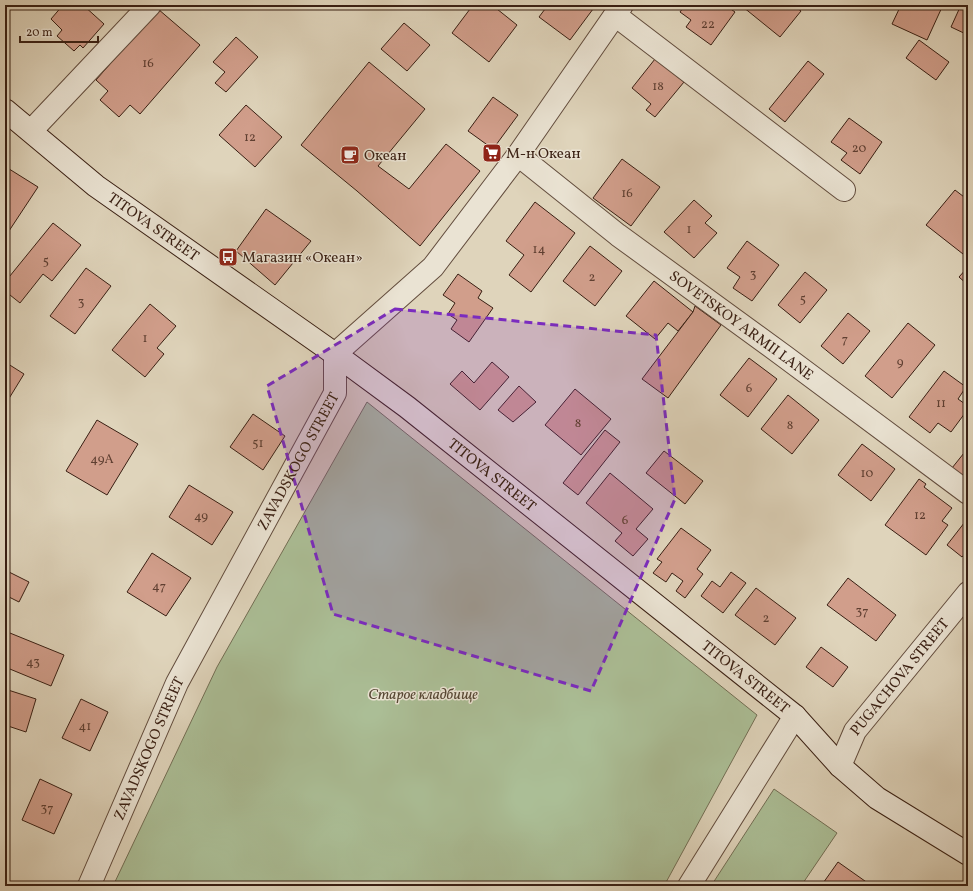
<svg xmlns="http://www.w3.org/2000/svg" width="973" height="891" font-family="Vollkorn,serif">
	<style>
		.green { fill: #abbe96; stroke: #726e54 }
		.building { fill: #d19e8b; stroke: #391f13 }
		.lines { fill: none; stroke-linecap: round; stroke-linejoin: round }
		.street-casing { stroke: #624c3d; stroke-width: 24 }
		.secondary-casing { stroke: #391f13; stroke-width: 24 }
		.street { stroke: #eae3d3; stroke-width: 22 }
		.secondary { stroke: #eae3d3; stroke-width: 22 }
		.marked { fill: #7b2cbf; fill-opacity: 0.2; stroke: #7b2cbf; stroke-width: 3; stroke-dasharray: 8 5; stroke-linejoin: round }
		.labels { text-anchor: middle; stroke-width: 3; stroke-linejoin: round; paint-order: stroke }
		.number-label { font-size: 13px; fill: #5f3f31 }
		.poi-label { font-size: 15px; fill: #391f13; stroke: #eae3d3; text-anchor: start }
		.street-label { font-size: 15px; fill: #391f13; stroke: #eae3d3 }
		.park-label { font-size: 15px; font-style: italic; fill: #564734; stroke: #eae3d3 }
	</style>
	<rect width="100%" height="100%" fill="#dfd4bb"/>
	<filter id="stains"><feTurbulence type="fractalNoise" baseFrequency=".005" numOctaves="4"/><feColorMatrix values="0 0 0 0 .2 0 0 0 0 .09 0 0 0 0 .02 0 0 0 .5 -.17"/></filter>
	<radialGradient id="worn" r=".72"><stop offset=".6" stop-color="#630" stop-opacity="0"/><stop offset="1" stop-color="#630" stop-opacity=".3"/></radialGradient>
	<!-- green -->
	<g class="green">
		<polygon points="367,402 757,715 664,886 113,886 217,667"/>
		<polygon points="774,789 837,833 801,886 711,886"/>
	</g>
	<!-- building -->
	<g class="building">
		<polygon points="63,5 83,5 104,24 83,48 80,45 74,51 57,36 62,30 51,19"/>
		<polygon points="473,5 492,5 517,25 489,62 452,33"/>
		<polygon points="548,5 596,5 570,40 539,17"/>
		<polygon points="685,5 725,5 735,12 711,45 686,27 691,20 680,12"/>
		<polygon points="744,5 793,5 801,11 780,37 743,7"/>
		<polygon points="901,5 943,5 927,40 892,24"/>
		<polygon points="961,5 968,5 968,35 951,27"/>
		<polygon points="158,9 200,45 140,114 130,105 119,117 100,100 108,91 96,80"/>
		<polygon points="404,23 430,45 407,71 381,49"/>
		<polygon points="236,37 258,57 226,92 215,83 225,72 213,62"/>
		<polygon points="919,40 949,62 936,80 906,58"/>
		<polygon points="655,59 684,82 655,117 646,110 651,104 632,88"/>
		<polygon points="808,61 824,74 785,122 769,109"/>
		<polygon points="369,62 425,109 378,166 409,189 446,144 480,171 420,246 357,191 301,145"/>
		<polygon points="493,97 518,115 493,149 468,131"/>
		<polygon points="246,105 282,137 255,167 219,135"/>
		<polygon points="849,118 882,142 860,174 841,160 847,153 831,142"/>
		<polygon points="622,159 660,187 631,226 593,198"/>
		<polygon points="6,167 38,187 5,237 5,169"/>
		<polygon points="955,190 968,200 968,247 963,254 926,225"/>
		<polygon points="694,200 712,216 705,223 717,233 694,258 664,232"/>
		<polygon points="535,202 575,233 531,292 509,275 524,255 506,241"/>
		<polygon points="266,209 311,241 275,285 236,251"/>
		<polygon points="53,223 81,245 52,281 43,274 20,303 5,291 5,282"/>
		<polygon points="747,241 779,265 752,301 733,288 740,277 727,268"/>
		<polygon points="590,246 622,271 595,306 563,281"/>
		<polygon points="968,267 968,285 959,277"/>
		<polygon points="86,268 111,286 75,334 50,316"/>
		<polygon points="805,272 827,290 800,323 778,305"/>
		<polygon points="458,274 482,291 478,298 493,308 469,342 451,329 457,320 448,314 455,303 443,295"/>
		<polygon points="654,281 693,312 678,331 668,323 655,339 626,316"/>
		<polygon points="150,304 176,326 157,348 164,354 145,377 112,350"/>
		<polygon points="695,306 721,325 668,398 642,379 693,312"/>
		<polygon points="848,313 870,331 843,364 821,346"/>
		<polygon points="908,323 935,345 892,398 865,376"/>
		<polygon points="749,358 777,379 748,417 720,395"/>
		<polygon points="5,362 24,374 5,405"/>
		<polygon points="492,362 509,377 480,410 450,384 462,371 474,383"/>
		<polygon points="944,371 966,387 958,399 968,406 968,409 951,432 938,423 930,433 909,417"/>
		<polygon points="519,386 536,402 513,422 498,410"/>
		<polygon points="575,389 611,419 581,455 545,425"/>
		<polygon points="788,395 819,420 792,454 761,429"/>
		<polygon points="253,414 285,436 263,470 230,447"/>
		<polygon points="97,420 138,444 107,495 66,471"/>
		<polygon points="605,430 620,442 578,495 563,483"/>
		<polygon points="862,444 895,469 871,501 838,475"/>
		<polygon points="968,448 968,481 952,468"/>
		<polygon points="664,451 703,481 685,504 646,473"/>
		<polygon points="610,473 653,509 636,529 648,539 633,556 615,541 622,533 586,503"/>
		<polygon points="919,479 926,484 924,487 952,508 942,521 948,525 926,555 885,525"/>
		<polygon points="189,485 233,512 212,545 169,517"/>
		<polygon points="968,518 968,550 962,557 947,545"/>
		<polygon points="681,528 711,550 697,569 703,574 685,598 676,591 683,581 672,573 666,582 653,573 662,562 657,559"/>
		<polygon points="152,553 191,578 166,616 127,592"/>
		<polygon points="5,570 29,582 19,602 7,596 5,601"/>
		<polygon points="731,572 746,583 723,613 701,596 712,581 720,587"/>
		<polygon points="848,578 896,615 876,641 827,605"/>
		<polygon points="756,588 796,618 775,645 735,615"/>
		<polygon points="5,631 64,655 51,686 5,667"/>
		<polygon points="821,647 848,667 833,687 806,667"/>
		<polygon points="5,689 36,699 26,732 5,725"/>
		<polygon points="81,699 108,712 90,751 62,738"/>
		<polygon points="40,779 72,794 54,834 22,820"/>
		<polygon points="838,862 872,886 821,886"/>
	</g>
	<g class="lines">
		<!-- street casing -->
		<g class="street-casing">
			<g id="street">
				<polyline points="615,15 844,190"/>
				<polyline points="31,131 150,5"/>
				<path id="s1" d="M518,155L618,235L784,356L968,493"/>
				<path id="s2" d="M840,766L855,731L968,593"/>
				<path id="s3" d="M89,886L177,683L335,393V354L433,267L518,155L622,5"/>
				<polyline points="689,886 795,716"/>
			</g>
		</g>
		<!-- secondary casing -->
		<g class="secondary-casing">
			<g id="secondary">
				<path id="s4" d="M5,110L96,186L335,354L407,407L795,716L840,766L877,798L968,854"/>
			</g>
		</g>
		<!-- street -->
		<use href="#street" class="street"/>
		<!-- secondary -->
		<use href="#secondary" class="secondary"/>
	</g>
	<!-- marked area -->
	<path class="marked" d="M395,309L656,335L675,499L591,691L333,614L267,386Z"/>
	<!-- icons -->
	<defs>
		<g id="supermarket-square" transform="scale(1)"><rect x="-9" y="-9" width="18" height="18" rx="4" fill="#8f2418" stroke="#eae3d3"/><path d="M-6-5.5h2.5l.6 2H6L4.5 2H-2.5L-4.4-4H-6ZM-1.5 3.2a1.3 1.3 0 1 0 .1 0ZM3 3.2a1.3 1.3 0 1 0 .1 0Z" fill="#fff"/></g>
		<g id="cafe-square" transform="scale(1)"><rect x="-9" y="-9" width="18" height="18" rx="4" fill="#8f2418" stroke="#eae3d3"/><path d="M-5.5-4.5H6V0H3Q3 3.5 0 3.5H-2.5Q-5.5 3.5-5.5 0ZM3-3.2v2h1.7v-2ZM-6 4.5H4V6H-6Z" fill="#fff"/></g>
		<g id="bus-square" transform="scale(1)"><rect x="-9" y="-9" width="18" height="18" rx="4" fill="#8f2418" stroke="#eae3d3"/><path d="M-5-6H5V4H4V6H2V4H-2V6H-4V4H-5ZM-3.5-4V0h7V-4ZM-3.5 1.2v1.5H-2V1.2ZM2 1.2v1.5H3.5V1.2Z" fill="#fff"/></g>
	</defs>
	<g fill-rule="evenodd">
		<use href="#supermarket-square" x="492" y="153"/>
		<use href="#cafe-square" x="350" y="155"/>
		<use href="#bus-square" x="228" y="257"/>
	</g>
	<g class="labels">
		<!-- number labels -->
		<g class="number-label">
			<text x="708" y="28">22</text>
			<text x="148" y="67">16</text>
			<text x="658" y="90">18</text>
			<text x="250" y="141">12</text>
			<text x="859" y="152">20</text>
			<text x="627" y="197">16</text>
			<text x="689" y="233">1</text>
			<text x="539" y="253">14</text>
			<text x="46" y="265">5</text>
			<text x="753" y="278">3</text>
			<text x="592" y="281">2</text>
			<text x="803" y="303">5</text>
			<text x="81" y="306">3</text>
			<text x="145" y="342">1</text>
			<text x="845" y="343">7</text>
			<text x="900" y="366">9</text>
			<text x="749" y="392">6</text>
			<text x="941" y="407">11</text>
			<text x="578" y="427">8</text>
			<text x="790" y="429">8</text>
			<text x="258" y="447">51</text>
			<text x="102" y="463">49А</text>
			<text x="867" y="477">10</text>
			<text x="920" y="519">12</text>
			<text x="201" y="520">49</text>
			<text x="625" y="524">6</text>
			<text x="159" y="590">47</text>
			<text x="862" y="615">37</text>
			<text x="766" y="622">2</text>
			<text x="33" y="666">43</text>
			<text x="85" y="730">41</text>
			<text x="47" y="812">37</text>
		</g>
		<!-- poi labels -->
		<g class="poi-label">
			<text x="506" y="158">М-н Океан</text>
			<text x="364" y="160">Океан</text>
			<text x="242" y="262">Магазин «Океан»</text>
		</g>
		<!-- street labels -->
		<g class="street-label">
			<text dy="5" stroke="none"><textPath href="#s4" startOffset="189">TITOVA STREET</textPath></text>
			<text dy="5" stroke="none"><textPath href="#s1" startOffset="281">SOVETSKOY ARMII LANE</textPath></text>
			<text dy="5" stroke="none"><textPath href="#s3" startOffset="474">ZAVADSKOGO STREET</textPath></text>
			<text dy="5" stroke="none"><textPath href="#s4" startOffset="609">TITOVA STREET</textPath></text>
			<text dy="5" stroke="none"><textPath href="#s4" startOffset="933">TITOVA STREET</textPath></text>
			<text dy="5" stroke="none"><textPath href="#s2" startOffset="108">PUGACHOVA STREET</textPath></text>
			<text dy="5" stroke="none"><textPath href="#s3" startOffset="150">ZAVADSKOGO STREET</textPath></text>
		</g>
		<!-- park labels -->
		<g class="park-label">
			<text x="423" y="699">Старое кладбище</text>
		</g>
	</g>
	<!-- margin -->
	<rect width="973" height="891" fill="none" stroke="#dfd4bb" stroke-width="20"/>
	<rect x="6" y="6" width="961" height="879" fill="none" stroke="#391f13" stroke-width="2"/>
	<rect x="10" y="10" width="953" height="871" fill="none" stroke="#391f13"/>
	<!-- scale -->
	<path d="M20 36v6h78v-6" fill="none" stroke="#391f13" stroke-width="2"/>
	<text x="26" y="36" font-size="12" fill="#391f13" stroke="#eae3d3" stroke-width="3" paint-order="stroke">20 m</text>
	<rect width="100%" height="100%" filter="url(#stains)"/>
	<rect width="100%" height="100%" fill="url(#worn)"/>
</svg>
